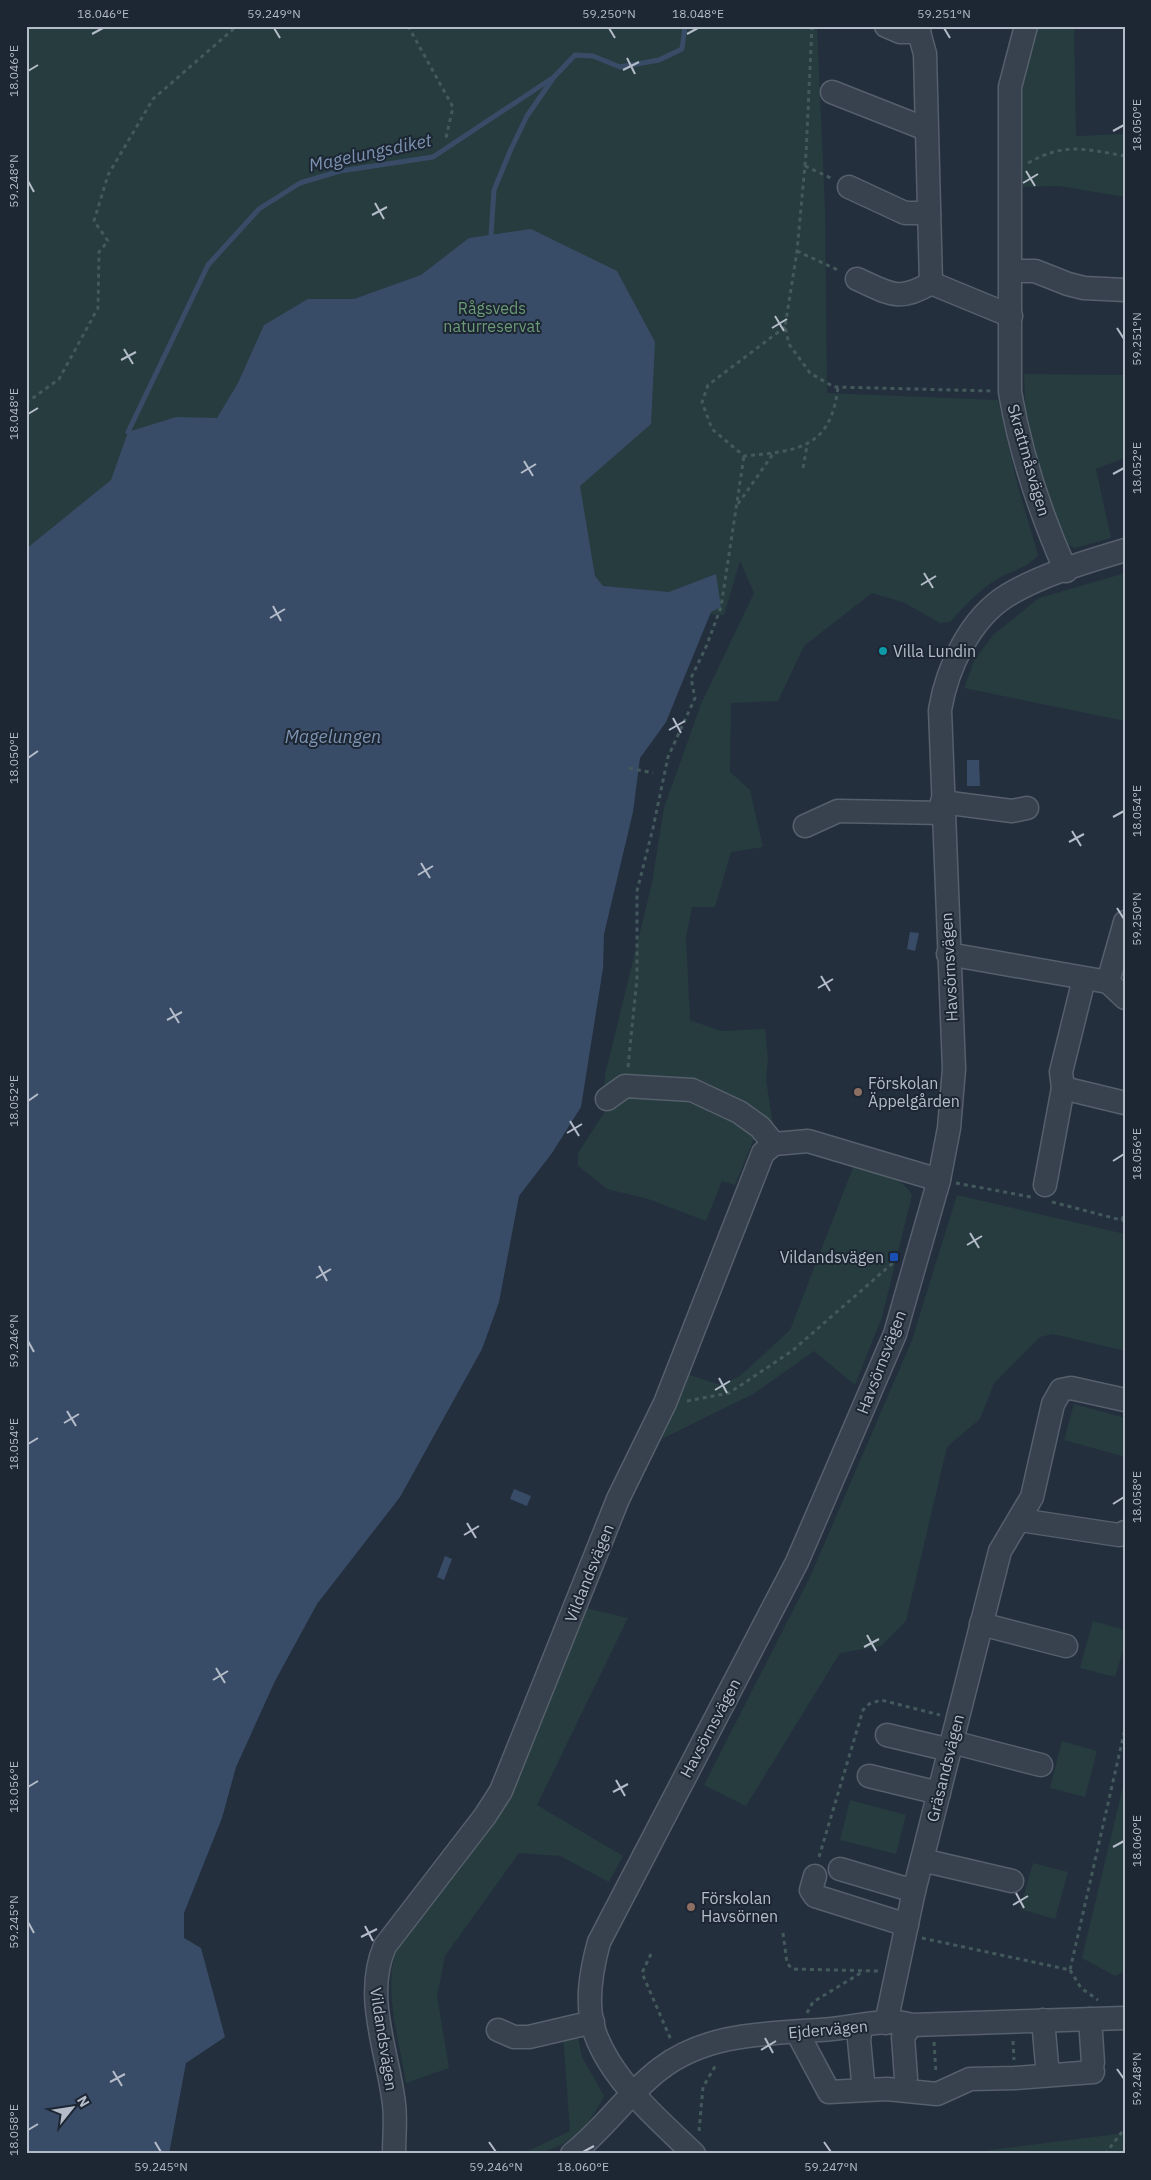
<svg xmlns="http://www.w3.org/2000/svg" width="1151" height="2180" font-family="'IBM Plex Sans',sans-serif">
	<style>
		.green { fill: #263c3f }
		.water { fill: #394c67 }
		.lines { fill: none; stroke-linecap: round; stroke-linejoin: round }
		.stream { stroke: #394c67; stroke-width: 5 }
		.minor-casing { stroke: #565f6c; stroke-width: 25 }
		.path { stroke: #44595c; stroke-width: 3; stroke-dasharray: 4 4; stroke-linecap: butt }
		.minor { stroke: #38414e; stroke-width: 22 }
		.ticks { fill: none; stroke: #b4bcc9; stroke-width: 2 }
		.culture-dot { fill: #0f9aa8; stroke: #1d2633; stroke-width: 2 }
		.education-dot { fill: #8d6e63; stroke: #1d2633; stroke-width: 2 }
		.transit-dot { fill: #1a4fb4; stroke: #1d2633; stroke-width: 2 }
		.labels { text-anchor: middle; stroke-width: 4; stroke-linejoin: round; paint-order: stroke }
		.park-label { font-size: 16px; fill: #6b9a76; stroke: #1d2633 }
		.street-label { font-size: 16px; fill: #b4bcc9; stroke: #1d2633 }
		.poi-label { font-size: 16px; fill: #b4bcc9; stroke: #1d2633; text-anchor: start }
		.water-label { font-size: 18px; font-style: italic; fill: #7c92b1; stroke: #1d2633 }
		.neatline { fill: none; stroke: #b4bcc9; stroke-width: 2 }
		.ticks-label { font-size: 12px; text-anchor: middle; fill: #b4bcc9 }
	</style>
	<rect width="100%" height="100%" fill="#242f3e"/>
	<!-- green -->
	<g class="green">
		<path d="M26,26H817L825,209L827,393L998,400L1017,483L1038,555C1027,568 1012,571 997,579C979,590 964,607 950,622L940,623L905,603L872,593L804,646L778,701L731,703L730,772L750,790L763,847L731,852L715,907H692L686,937L690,1020L721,1031L765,1029L768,1059L766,1080L773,1124L753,1141L735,1185L722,1181L706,1221L648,1199L607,1189L578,1166V1153L604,1113L605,1075L652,883L664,808L701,704L754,593L740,561L724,615L344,605L26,1069Z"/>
		<polygon points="1038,26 1074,26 1076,136 1125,134 1125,197 1059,186 1023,187 1021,100 1027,61"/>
		<polygon points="1024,374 1125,375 1125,458 1096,469 1111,538 1075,548 1066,543 1061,534 1026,424"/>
		<polygon points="1125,573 1125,721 964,688 974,661 993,635 1039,598"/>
		<path d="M854,1165C874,1171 901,1175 912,1195L882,1317L855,1385L814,1351L755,1393L662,1439L687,1374L720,1385L740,1376L790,1330Z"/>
		<polygon points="957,1195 1125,1234 1125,1351 1053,1334 1040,1337 994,1383 980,1419 947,1447 906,1621 881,1646 840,1653 746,1806 704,1785 810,1577 912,1340"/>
		<polygon points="1074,1404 1125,1418 1125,1457 1064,1440"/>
		<path d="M586,1608L628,1618L537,1805L623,1856L609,1882L560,1856L519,1853L445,1956L437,1996L449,2068L406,2083C400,2043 382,1986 397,1949L489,1824Z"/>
		<polygon points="1093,1621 1125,1630 1125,1644 1115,1677 1080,1668"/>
		<polygon points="1062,1741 1097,1751 1085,1797 1050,1788"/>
		<polygon points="1125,1778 1125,1971 1115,1976 1082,1958"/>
		<polygon points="850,1800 906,1815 896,1854 840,1840"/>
		<polygon points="1033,1863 1068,1872 1055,1919 1020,1909"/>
		<path d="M577,2033L582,2057L604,2096C587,2131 562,2154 522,2154L570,2131L563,2035Z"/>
		<polygon points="1125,2133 1125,2154 960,2154"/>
	</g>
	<!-- water -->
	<g class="water">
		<polygon points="531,229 617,271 655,342 651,424 580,486 595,576 603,586 669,592 716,574 721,607 711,612 666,722 640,758 633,812 604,934 603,968 581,1107 552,1153 519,1196 499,1302 482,1349 400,1497 317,1604 275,1681 236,1767 222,1818 184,1913 184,1938 201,1948 225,2037 186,2063 169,2154 26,2154 26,549 111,480 128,432 176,417 217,418 238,383 264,325 308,299 354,299 421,275 469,238"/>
		<polygon points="967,760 979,760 980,786 967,786"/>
		<polygon points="910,932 919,933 915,951 907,949"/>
		<polygon points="514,1489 531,1496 527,1506 510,1499"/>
		<polygon points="445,1556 452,1559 444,1580 437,1577"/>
	</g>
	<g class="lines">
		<!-- stream -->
		<g class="stream">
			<polyline points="491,235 494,190 511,149 527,116 554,77 575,55 593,56 620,67 659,60 682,49 685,26"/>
			<polyline points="128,432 208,265 259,209 300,183 340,171 433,157 554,77"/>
		</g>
		<!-- minor casing -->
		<g class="minor-casing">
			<g id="minor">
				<polyline points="886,26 900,32 919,32"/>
				<polyline points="920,26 919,32 925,54 931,283"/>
				<path d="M1026,26L1010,87V392C1020,451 1041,515 1066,571"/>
				<polyline points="832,92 926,129"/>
				<polyline points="849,187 905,213 929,213"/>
				<polyline points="1011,271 1035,271 1068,284 1084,288 1125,290"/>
				<path d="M857,279C889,293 898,303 931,283L1011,316"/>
				<polyline points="942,802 1012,811 1027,808"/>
				<polyline points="805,826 838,811 943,813"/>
				<polyline points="948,954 1108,982 1125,998"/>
				<polyline points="1108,982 1125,922"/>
				<polyline points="1063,1088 1125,1103"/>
				<polyline points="607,1099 625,1086 692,1090 739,1112 760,1127 774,1144"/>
				<polyline points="1045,1185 1063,1088 1061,1072 1084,979"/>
				<polyline points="1020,1520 1119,1535 1125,1532"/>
				<polyline points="981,1624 1066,1646"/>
				<polyline points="887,1735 950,1750"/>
				<polyline points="952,1742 1041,1765"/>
				<polyline points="869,1776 939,1793"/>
				<polyline points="922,1860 1012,1881"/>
				<polyline points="840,1869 914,1891"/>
				<polyline points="815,1876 811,1890 815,1896 907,1925"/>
				<polyline points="1090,2019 1093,2063"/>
				<polyline points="1043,2020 1047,2065"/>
				<polyline points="886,2023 914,1891 1000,1551 1032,1497 1053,1404 1061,1390 1071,1388 1125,1400"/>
				<polyline points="861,2026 859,2040 863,2081"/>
				<polyline points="498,2030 514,2037 529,2037 593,2022"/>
				<polyline points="797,2032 829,2092 887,2089 937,2094 970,2079 1015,2078 1093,2072"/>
				<polyline points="906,2078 903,2037 911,2025"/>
				<path d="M394,2154C394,2137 396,2120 394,2104C388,2052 363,1996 385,1946L485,1816L501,1791L618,1499L665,1403L763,1153L774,1144L808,1141L939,1180"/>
				<path d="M572,2154C604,2129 627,2094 660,2069C709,2031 773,2034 832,2029C854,2027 891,2017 911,2025L1125,2018"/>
				<path d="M694,2154C658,2119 612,2081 595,2033C585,2004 591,1971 599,1942L797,1562L895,1334L939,1180L949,1128L954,1069L940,710C947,668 970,618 1008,595C1043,574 1086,562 1125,550"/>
			</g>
		</g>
		<!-- path -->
		<g class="path">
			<polyline points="408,26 453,107 446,138"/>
			<polyline points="812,26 806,154 797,251 785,327 789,344 810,373 834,387 993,391"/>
			<path d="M1028,163C1066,142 1084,149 1125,156"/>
			<polyline points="805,166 833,179"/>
			<polyline points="797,251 840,271"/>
			<path d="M785,327L708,385L702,402L712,429L744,456C797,451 831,449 838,387"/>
			<polyline points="26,403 59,379 98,308 99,252 108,241 94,221 108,175 153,99 237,26"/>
			<polyline points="803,468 807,446"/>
			<polyline points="738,504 773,454"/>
			<polyline points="629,768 653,773"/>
			<polyline points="628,1067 637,978 637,891 653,828 668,757 695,698 691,678 706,647 721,607 744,456"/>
			<polyline points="956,1183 1031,1197"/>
			<polyline points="1052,1202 1125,1221"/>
			<polyline points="1122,1220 1125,1212"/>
			<polyline points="687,1401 729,1393 792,1351 894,1262"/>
			<polyline points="819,1857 863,1710 869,1704 881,1700 940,1715"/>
			<polyline points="783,1933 787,1963 792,1969 878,1971"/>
			<polyline points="922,1938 1070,1970 1125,1729"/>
			<polyline points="651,1954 642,1973 671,2040"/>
			<polyline points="1070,1970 1081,1988 1098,2000"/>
			<polyline points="807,2013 813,2002 864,1971"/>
			<polyline points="1013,2041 1014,2060"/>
			<polyline points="934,2042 936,2073"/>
			<polyline points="699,2131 703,2087 717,2063"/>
			<polyline points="1105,2154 1125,2128"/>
		</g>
		<!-- minor -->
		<use href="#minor" class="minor"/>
	</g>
	<!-- ticks -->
	<path class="ticks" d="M274,28L280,38M609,28L615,38M944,28L950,38M92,34L103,28M687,34L698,28M627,58L635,74M623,70L639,62M28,71L38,65M1113,131L1124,125M1026,171L1035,186M28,181L34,192M1023,183L1038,174M375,203L384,219M372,215L387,207M775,316L784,331M772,328L787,319M1117,328L1124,339M124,349L133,364M121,360L136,352M28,414L38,408M524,461L533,476M521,473L536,464M1113,474L1124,468M924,573L933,588M921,585L936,576M273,606L281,621M270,618L285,609M673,718L681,733M669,730L685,721M28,758L38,751M1113,817L1124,811M1072,831L1081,846M1069,842L1084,834M421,863L430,878M418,875L433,866M1117,908L1124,919M821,976L830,991M818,988L833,979M170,1008L179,1023M167,1020L182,1012M28,1101L38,1094M570,1121L579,1136M567,1133L582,1124M1113,1161L1124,1154M970,1233L979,1248M967,1245L982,1236M319,1266L327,1281M316,1278L331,1269M28,1341L34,1352M719,1378L727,1393M715,1390L730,1381M67,1411L76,1426M64,1423L79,1414M28,1444L38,1438M1113,1504L1124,1497M467,1523L476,1538M464,1535L479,1526M867,1635L876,1651M864,1647L879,1639M216,1668L225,1683M213,1680L228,1671M616,1780L625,1796M28,1787L38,1781M613,1792L628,1784M1113,1847L1124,1841M1016,1893L1024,1908M1013,1905L1028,1896M28,1922L34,1933M365,1926L373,1941M361,1937L377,1929M765,2038L773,2053M761,2050L776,2041M1117,2069L1124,2079M113,2071L122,2086M110,2082L125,2074M28,2130L38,2124M155,2142L161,2152M489,2142L496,2152M824,2142L831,2152M583,2152L594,2146"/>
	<!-- markers -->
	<circle class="culture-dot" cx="883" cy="651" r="5"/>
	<g class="education-dot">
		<circle cx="858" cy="1092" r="5"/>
		<circle cx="691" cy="1907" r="5"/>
	</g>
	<rect class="transit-dot" x="889" y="1252" width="10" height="10" rx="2.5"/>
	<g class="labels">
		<!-- park labels -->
		<g class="park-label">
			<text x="492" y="314">Rågsveds<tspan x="492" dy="18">naturreservat</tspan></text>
		</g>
		<!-- street labels -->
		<g class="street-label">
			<text transform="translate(1029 460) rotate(74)" y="6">Skrattmåsvägen</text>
			<text transform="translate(949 967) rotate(-93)" y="6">Havsörnsvägen</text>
			<text transform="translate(881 1362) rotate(-69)" y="6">Havsörnsvägen</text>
			<text transform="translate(589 1573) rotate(-68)" y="6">Vildandsvägen</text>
			<text transform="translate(710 1728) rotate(-62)" y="6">Havsörnsvägen</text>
			<text transform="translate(945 1768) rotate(-76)" y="6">Gräsandsvägen</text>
			<text transform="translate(828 2029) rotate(-5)" y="6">Ejdervägen</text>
			<text transform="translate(384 2039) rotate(81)" y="6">Vildandsvägen</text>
		</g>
		<!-- poi labels -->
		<g class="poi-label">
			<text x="893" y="657">Villa Lundin</text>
			<text x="868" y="1089">Förskolan<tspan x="868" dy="18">Äppelgården</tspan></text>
			<text x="884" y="1263" text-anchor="end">Vildandsvägen</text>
			<text x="701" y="1904">Förskolan<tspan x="701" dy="18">Havsörnen</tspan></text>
		</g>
		<!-- water labels -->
		<g class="water-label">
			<text transform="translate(370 153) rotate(-12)" y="6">Magelungsdiket</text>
			<text x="333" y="743">Magelungen</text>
		</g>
	</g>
	<!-- border -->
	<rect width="1151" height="2180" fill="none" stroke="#1d2633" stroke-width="55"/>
	<!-- north arrow -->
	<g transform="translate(72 2108) rotate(60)" stroke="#1d2633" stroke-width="4" paint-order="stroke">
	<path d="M0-4L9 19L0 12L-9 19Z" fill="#b4bcc9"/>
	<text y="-8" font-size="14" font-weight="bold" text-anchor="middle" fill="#b4bcc9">N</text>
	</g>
	<rect x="28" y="28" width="1096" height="2124" class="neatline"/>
	<g class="ticks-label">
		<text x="103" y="18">18.046°E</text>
		<text x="274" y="18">59.249°N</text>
		<text x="609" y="18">59.250°N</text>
		<text x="698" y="18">18.048°E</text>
		<text x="944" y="18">59.251°N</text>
		<text transform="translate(14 71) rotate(-90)" y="4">18.046°E</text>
		<text transform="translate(1137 125) rotate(-90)" y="4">18.050°E</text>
		<text transform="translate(14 181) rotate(-90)" y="4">59.248°N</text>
		<text transform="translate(1137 339) rotate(-90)" y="4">59.251°N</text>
		<text transform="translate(14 414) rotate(-90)" y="4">18.048°E</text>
		<text transform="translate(1137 468) rotate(-90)" y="4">18.052°E</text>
		<text transform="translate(14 758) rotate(-90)" y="4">18.050°E</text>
		<text transform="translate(1137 811) rotate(-90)" y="4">18.054°E</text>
		<text transform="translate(1137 919) rotate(-90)" y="4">59.250°N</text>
		<text transform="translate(14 1101) rotate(-90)" y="4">18.052°E</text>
		<text transform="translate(1137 1154) rotate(-90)" y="4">18.056°E</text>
		<text transform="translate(14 1341) rotate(-90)" y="4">59.246°N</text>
		<text transform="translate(14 1444) rotate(-90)" y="4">18.054°E</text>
		<text transform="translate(1137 1497) rotate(-90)" y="4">18.058°E</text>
		<text transform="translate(14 1787) rotate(-90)" y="4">18.056°E</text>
		<text transform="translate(1137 1841) rotate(-90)" y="4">18.060°E</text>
		<text transform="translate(14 1922) rotate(-90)" y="4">59.245°N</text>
		<text transform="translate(1137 2079) rotate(-90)" y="4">59.248°N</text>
		<text transform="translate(14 2130) rotate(-90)" y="4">18.058°E</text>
		<text x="161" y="2171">59.245°N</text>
		<text x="496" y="2171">59.246°N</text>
		<text x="583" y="2171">18.060°E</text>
		<text x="831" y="2171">59.247°N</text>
	</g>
</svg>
